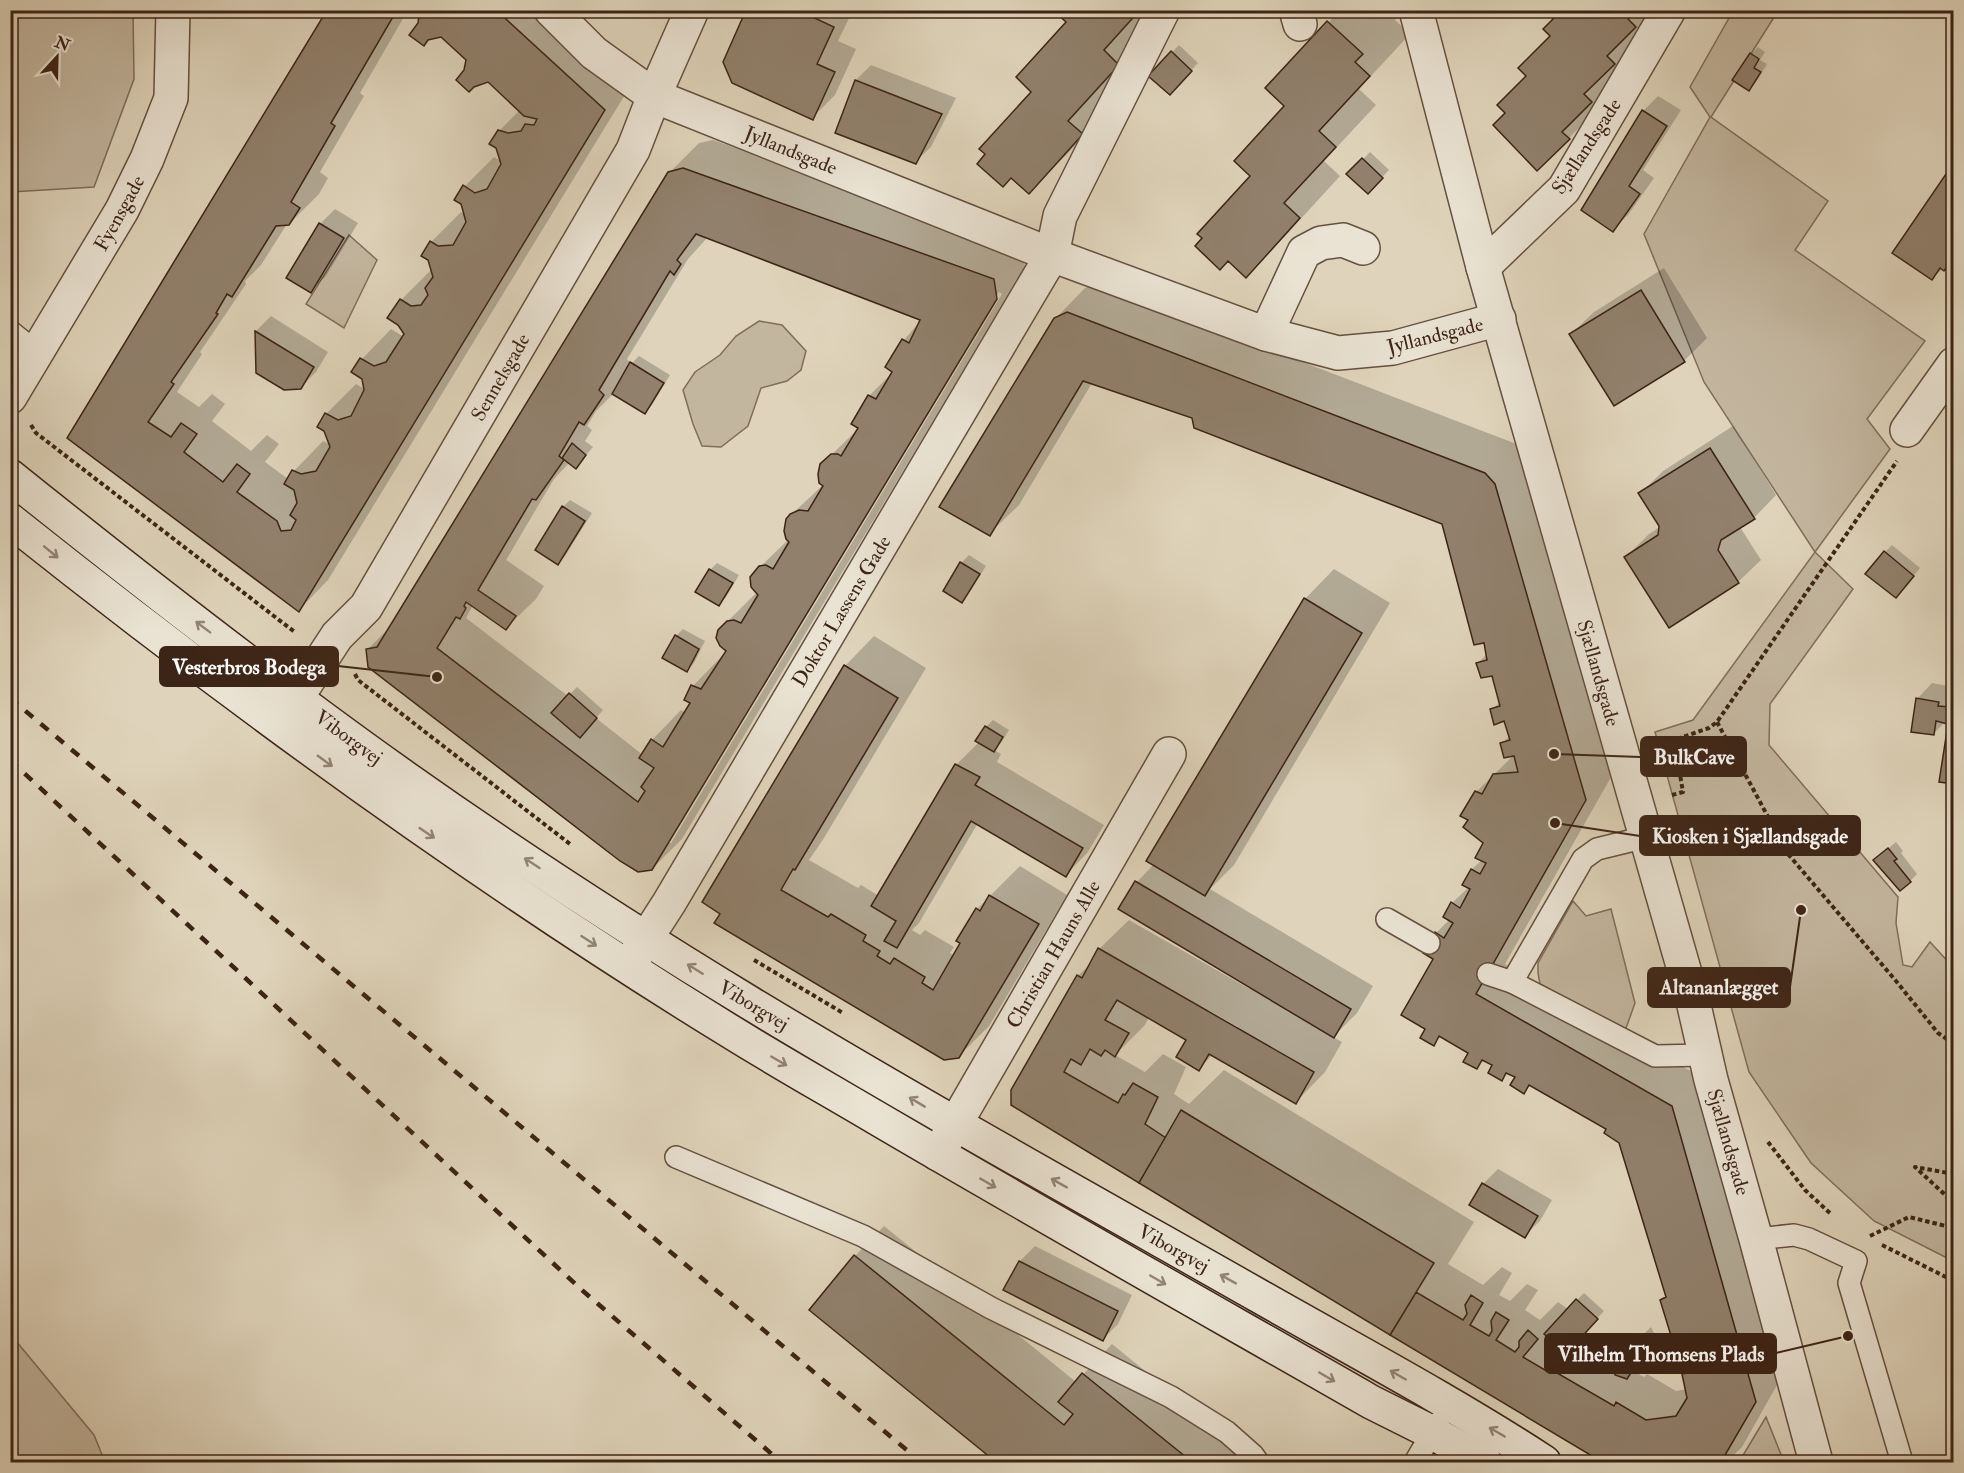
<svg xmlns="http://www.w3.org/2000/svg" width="1964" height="1473" font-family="'IM FELL Double Pica',serif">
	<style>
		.green { fill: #c3b69f; stroke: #806d5a; stroke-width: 1.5 }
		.shadow { fill: #0003; fill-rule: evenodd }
		.building { fill: #91806c; stroke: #3c2416; stroke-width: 1.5; fill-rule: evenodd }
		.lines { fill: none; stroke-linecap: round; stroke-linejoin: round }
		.lane-casing { stroke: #65503f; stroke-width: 24 }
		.street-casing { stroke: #65503f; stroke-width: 36 }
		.secondary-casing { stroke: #3c2416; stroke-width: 36 }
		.path { stroke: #3c2416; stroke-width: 4; stroke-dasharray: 4.5 3; stroke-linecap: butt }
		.lane { stroke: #eae3d3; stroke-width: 21 }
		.street { stroke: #eae3d3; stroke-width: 33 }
		.secondary { stroke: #eae3d3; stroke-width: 33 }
		.rail { stroke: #3c2416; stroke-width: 4.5; stroke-dasharray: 10 10; stroke-linecap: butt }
		.oneway { stroke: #938474 }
		.labels { text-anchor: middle; stroke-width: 4.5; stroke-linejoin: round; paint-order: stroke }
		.street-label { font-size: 20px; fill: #3c2416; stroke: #eae3d3 }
		.leader { fill: none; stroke: #3c2416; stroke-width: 2 }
		.callout-dot { fill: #3c2416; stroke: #eae3d3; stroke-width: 2 }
		.callout { fill: #3c2416; stroke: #3c2416; stroke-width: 2 }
		.callout-label { font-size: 21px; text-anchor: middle; font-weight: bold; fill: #fff }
	</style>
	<rect width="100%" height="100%" fill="#dfd4bb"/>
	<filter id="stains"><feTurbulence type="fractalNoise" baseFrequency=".00333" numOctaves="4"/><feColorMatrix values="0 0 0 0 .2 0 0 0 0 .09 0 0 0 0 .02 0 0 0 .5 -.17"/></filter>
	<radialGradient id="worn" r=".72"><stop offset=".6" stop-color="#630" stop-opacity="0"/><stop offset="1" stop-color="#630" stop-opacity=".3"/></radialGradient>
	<!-- green -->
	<g class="green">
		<polygon points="11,10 133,11 134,79 94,187 11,192"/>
		<polygon points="1733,11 1778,11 1711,117 1828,201 1795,250 1925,341 1867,419 1890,449 1815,552 1853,589 1770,704 1769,745 1898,897 1896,923 1903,965 1912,967 1930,942 1953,967 1953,1261 1874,1221 1811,1163 1749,1072 1655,732 1693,720 1815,552 1704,382 1644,234 1710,117 1690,87"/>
		<polygon points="349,235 377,260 344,328 306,304"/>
		<polygon points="759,321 782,325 806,351 801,370 787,381 761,388 748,426 721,447 702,446 693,424 683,390 695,372 720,355 736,336"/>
		<polygon points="1573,901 1586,916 1611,909 1635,1003 1625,1031 1540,984 1538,973 1538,963"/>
		<polygon points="11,1335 94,1435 105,1462 11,1462"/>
		<polygon points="1766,1417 1784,1462 1739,1462"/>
	</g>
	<!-- shadow -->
	<g class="shadow">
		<polygon points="329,10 408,10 360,93 364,96 320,172 328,178 319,194 289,224 287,224 261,265 245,281 246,284 200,352 202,354 177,392 199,407 212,394 225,404 212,421 251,451 267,435 279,444 265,462 288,479 294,471 323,441 331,445 326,414 356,384 366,390 362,359 391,329 404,337 406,334 399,324 390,318 401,300 432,269 431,242 461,212 466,216 465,186 494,157 502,162 499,131 520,110 488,80 466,70 468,60 442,35 419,24 421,14 416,10 558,10 634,80 328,580 299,610 69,437"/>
		<polygon points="747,10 853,10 838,41 856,49 835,95 812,118"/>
		<polygon points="1056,10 1146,10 1159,22 1108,79 1123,92 1070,151 1029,192 1034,92 1068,22"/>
		<polygon points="1340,10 1402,10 1403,12 1395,20 1410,34 1359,89 1376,105 1324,161 1340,176 1287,234 1246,275 1252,176 1286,106 1268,88"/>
		<polygon points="1564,10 1650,10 1647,14 1655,21 1624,52 1632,60 1602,90 1610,97 1569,138 1507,113 1552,36"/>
		<polygon points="1179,45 1198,63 1177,86 1150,75"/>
		<polygon points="1758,47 1765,52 1760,60 1767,64 1756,82 1749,89 1751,54"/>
		<polygon points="871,65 956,98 931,147 915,162 836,132 856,80"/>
		<polygon points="1658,96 1681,110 1643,170 1654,178 1628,215 1612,230 1643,111"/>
		<path d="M713,140L1023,250L1025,268L682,839L652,869L367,650L392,625L669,173L699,143ZM708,237L922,319L904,340L887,367L894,371L869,396L859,428L821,465L824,484L791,515L788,540L760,567L757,592L719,630L728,651L724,657L722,656L693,686L692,702L686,713L681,710L652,740L643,755L596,718L603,710L577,687L568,696L466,618L473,605L506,628L536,599L544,586L506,560L554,479L570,462L576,467L593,447L585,441L592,430L587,426L596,411L614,393L645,412L652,405L670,375L639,356L631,364L627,359L688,259ZM999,292L1002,294L671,843H667Z"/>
		<polygon points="1370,152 1389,170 1368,192 1349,174"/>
		<polygon points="1954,168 1954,259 1932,278 1949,172"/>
		<polygon points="335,209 358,223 326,276 311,291 320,224"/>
		<polygon points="1664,268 1707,338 1684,361 1615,404 1571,334 1594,312"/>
		<path d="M1097,283L1514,443L1525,454L1615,770L1505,964L1701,1077L1785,1371L1742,1447L1726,1462H1605L1013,1104L1078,976L1092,962L1099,949L1129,920L1250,989L1251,987L1120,909L1137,882L1154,864L1305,599L1334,569L1390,603L1234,865L1210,889L1373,986L1357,1013L1333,1037L1342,1042L1325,1072L1296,1102L1213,1054L1199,1069L1188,1039L1149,1017L1145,1025L1115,1055L1145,1072L1163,1054L1186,1067L1174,1094L1189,1104L1224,1070L1474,1222L1448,1264L1483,1285L1502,1267L1512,1273L1499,1295L1510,1301L1527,1284L1538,1290L1525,1310L1540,1320L1558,1302L1568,1309L1584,1293L1604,1311L1576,1342L1580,1344L1582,1341L1616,1361L1651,1327L1658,1341L1650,1354L1633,1371L1644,1377L1647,1374L1676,1391L1687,1389L1684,1375L1689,1369L1681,1338L1662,1301L1667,1295L1621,1142L1608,1129L1532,1084L1524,1092L1517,1077L1508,1072L1501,1079L1494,1064L1485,1059L1476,1068L1470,1052L1442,1036L1433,1044L1427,1029L1435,959L1436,933L1450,919L1452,903L1469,887L1464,884L1472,869L1482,860L1485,843L1470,819L1476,792L1515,754L1502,744L1510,735L1505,720L1492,710L1501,701L1493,675L1478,663L1487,654L1485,641L1443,523L1194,417L1092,383L1019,505L989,534L1055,319L1085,288ZM1208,1010L1238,1027L1236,1029L1206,1012Z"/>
		<polygon points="271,316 328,352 316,372 300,388 258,372 256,331"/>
		<polygon points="1733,426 1776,495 1754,518 1740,527 1761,560 1738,582 1626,557 1649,534 1660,527 1640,494 1663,471"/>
		<polygon points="570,500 592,513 565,556 558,563 563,507"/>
		<polygon points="1892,545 1920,568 1903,589 1885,552"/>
		<polygon points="969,555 986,566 969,593 962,601 945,590 961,563"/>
		<polygon points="717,563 739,575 726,597 719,604 710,570"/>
		<polygon points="683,629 705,641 694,663 687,670 676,636"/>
		<polygon points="874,636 926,668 824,838 809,860 858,888 861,885 879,896 957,764 979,742 986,727 993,720 1009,730 1001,743 994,750 1001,754 997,762 1104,825 1088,852 1066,875 978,823 919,923 912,930 920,935 925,930 954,947 950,953 955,956 963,943 958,940 977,909 1020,866 1067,895 989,1026 959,1056 717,922 845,666"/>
		<polygon points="1932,683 1953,687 1954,783 1949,722 1945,722 1933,734 1917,699"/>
		<polygon points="1896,842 1903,851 1901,853 1917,874 1910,881 1883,853"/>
		<polygon points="1498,1169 1552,1200 1540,1221 1524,1236 1483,1184"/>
		<polygon points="884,1226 1076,1382 1112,1344 1246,1453 1238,1462 998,1462 811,1310 855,1256"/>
		<polygon points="1035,1246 1132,1295 1118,1324 1103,1339 1020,1261"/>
	</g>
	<!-- building -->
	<g class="building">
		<polygon points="327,10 397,10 331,123 335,126 291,202 300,208 289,225 276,226 232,297 227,294 216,313 218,314 171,382 174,384 148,422 171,437 181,423 197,434 184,452 223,482 237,464 250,474 237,492 277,521 281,531 291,530 296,520 290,515 297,503 294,490 284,484 292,470 301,474 316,471 330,447 324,431 317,427 325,413 338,420 351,416 364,390 362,379 351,372 360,358 374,366 386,362 404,334 398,325 387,318 400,299 411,306 421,305 428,295 425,288 433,277 428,260 421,256 430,241 438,246 453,245 466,222 461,204 454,200 463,185 475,193 487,189 501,164 496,148 489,144 498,130 508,133 521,131 525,124 534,125 537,119 524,116 488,82 474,87 469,92 456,80 464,70 466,60 441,37 428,40 424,46 409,35 418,23 419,15 413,10 496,10 605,110 299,612 67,438"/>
		<polygon points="746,10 805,10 804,13 834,27 817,64 835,72 813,120 732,83 723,62"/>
		<polygon points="1053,10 1140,10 1104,50 1119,65 1068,121 1083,134 1029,194 1011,178 1003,187 977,164 985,154 979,149 1031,92 1016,77 1066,22"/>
		<polygon points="1562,10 1637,10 1628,19 1636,27 1607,56 1615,64 1584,94 1592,102 1562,132 1570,139 1537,171 1493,125 1505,113 1497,105 1526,76 1518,68 1550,36 1543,29"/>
		<polygon points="1327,21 1363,54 1355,62 1370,76 1319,131 1336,147 1284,203 1300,218 1246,278 1228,261 1220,270 1195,246 1202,238 1197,234 1250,176 1234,161 1284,106 1265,88"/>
		<polygon points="1171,51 1192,71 1170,95 1148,76"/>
		<polygon points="1750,53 1759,59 1754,68 1761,72 1749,91 1732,80"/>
		<polygon points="855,80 942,114 916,164 835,133"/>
		<polygon points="1642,110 1667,126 1629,186 1640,194 1613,232 1581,210"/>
		<polygon points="1362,158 1383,178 1368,194 1346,174"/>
		<path d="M683,168L994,279L997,299L652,870L638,872L620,861L368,667L366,649L377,647L668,172ZM696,234L920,320L909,343L902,339L885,367L892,372L876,399L868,395L851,424L858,428L841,456L838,454H831L820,464L818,474L819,483L823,486L808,511L799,510L790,514L786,519L784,531L786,539L789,542L773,569L766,565L759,566L750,577L751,587L758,595L741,623L734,620L727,621L718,630L716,638L720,646L726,651L701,689L691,685L684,700L690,703L663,747L651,739L639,758L654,768L641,787L645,791L638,802L437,648L456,617L460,619L466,608L464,606L466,602L506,630L516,616L478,590L532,499L536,500L564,460L559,456L579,422L584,425L604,395L599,390L670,271L674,275L681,264L677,260Z"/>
		<polygon points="1948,171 1954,176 1954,257 1944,271 1940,268 1932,280 1892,253"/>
		<polygon points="319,223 344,238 311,293 286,278"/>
		<polygon points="1641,290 1685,362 1614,406 1569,334"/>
		<polygon points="1067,312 1485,473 1495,484 1586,800 1476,994 1672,1106 1756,1402 1721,1462 1602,1462 1390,1335 1416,1292 1463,1320 1467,1314 1465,1305 1471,1295 1483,1303 1470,1325 1489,1336 1492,1331 1491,1321 1496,1312 1509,1320 1496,1340 1515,1352 1519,1347 1519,1341 1528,1330 1538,1339 1523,1357 1550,1373 1552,1370 1614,1406 1616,1402 1646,1420 1676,1416 1687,1398 1682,1374 1688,1373 1680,1339 1672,1339 1660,1300 1666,1297 1619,1143 1604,1133 1606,1129 1529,1085 1524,1094 1510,1085 1515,1077 1506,1073 1502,1081 1488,1073 1492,1065 1482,1060 1477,1069 1463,1062 1468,1053 1439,1036 1434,1046 1420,1038 1425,1029 1401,1015 1433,959 1423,953 1435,932 1444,938 1453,923 1443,917 1451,902 1460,908 1470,889 1462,885 1471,869 1480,874 1486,863 1475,858 1483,843 1463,827 1468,820 1460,816 1475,791 1482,794 1493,774 1518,772 1514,756 1504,758 1500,743 1510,740 1504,721 1494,725 1490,709 1500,706 1492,676 1481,678 1476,663 1487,660 1484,643 1474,645 1442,524 1194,428 1192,418 1083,381 990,536 939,507 1054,318"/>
		<polygon points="255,331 314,367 301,389 284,390 256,373"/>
		<polygon points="630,362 664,383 645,414 612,394"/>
		<polygon points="572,443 586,455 576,469 562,458"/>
		<polygon points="1710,448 1755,519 1721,540 1718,550 1739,583 1669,628 1624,557 1658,535 1659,526 1638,493"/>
		<polygon points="562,506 585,521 558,565 535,550"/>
		<polygon points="1884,551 1914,576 1896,598 1865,574"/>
		<polygon points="960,562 980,574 962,603 943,591"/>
		<polygon points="709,569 733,583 719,606 695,592"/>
		<polygon points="1304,598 1362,633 1205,896 1146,861"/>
		<polygon points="675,635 699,649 687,672 662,658"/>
		<polygon points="844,665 898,698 795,870 793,869 781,890 828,917 831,914 866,935 863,941 880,951 877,956 890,964 894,958 925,977 922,983 933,990 960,943 956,941 976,908 980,911 989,895 1039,924 959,1058 944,1060 714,923 720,914 702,902"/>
		<polygon points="1954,690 1954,784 1939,782 1948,724 1936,721 1934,735 1911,732 1916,698 1939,702 1938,706 1951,707"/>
		<polygon points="569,693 597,718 580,738 551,713"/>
		<polygon points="985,726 1003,737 994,752 975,741"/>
		<polygon points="955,764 980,777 975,785 1083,848 1066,877 971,821 897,948 884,941 896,921 871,906"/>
		<polygon points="1888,848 1897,859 1894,861 1911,882 1900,891 1873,860"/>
		<polygon points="1135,881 1351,1009 1334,1038 1118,909"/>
		<polygon points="1098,948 1314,1072 1296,1104 1209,1054 1199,1071 1176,1057 1186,1040 1117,1000 1105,1020 1129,1033 1115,1057 1105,1050 1101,1056 1090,1049 1081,1065 1071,1059 1064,1072 1118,1103 1123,1094 1125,1095 1133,1083 1158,1097 1145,1124 1166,1138 1139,1183 1011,1105 1011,1090 1077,975 1082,978"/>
		<polygon points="1181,1110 1434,1263 1390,1335 1139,1183"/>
		<polygon points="1482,1183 1538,1216 1525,1238 1469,1205"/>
		<polygon points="854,1255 1064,1425 1073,1414 1058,1402 1082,1373 1192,1462 996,1462 809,1310"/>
		<polygon points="1019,1261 1118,1311 1103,1341 1003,1290"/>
		<polygon points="1576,1299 1598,1319 1566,1354 1544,1334"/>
		<polygon points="1628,1348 1636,1365 1627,1379 1615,1375 1611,1364"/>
	</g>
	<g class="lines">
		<!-- lane casing -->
		<g class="lane-casing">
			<g id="lane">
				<polyline points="10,331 37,353"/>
				<polyline points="1646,837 1597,849 1583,859 1512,982 1655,1056 1705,1055"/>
				<polyline points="1387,919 1429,943"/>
				<polyline points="1488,974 1512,982"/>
				<polyline points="676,1157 863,1236 991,1308 1171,1397 1227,1432 1253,1455 1258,1462"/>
				<polyline points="1756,1239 1794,1235 1809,1239 1856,1261 1849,1283 1902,1462"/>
				<polyline points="1415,1462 1438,1423"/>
			</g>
		</g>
		<!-- street casing -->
		<g class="street-casing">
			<g id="street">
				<polyline points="551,10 594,53 654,96 1052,255 1266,334 1338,353 1393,348 1499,319"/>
				<polyline points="1296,10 1300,24"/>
				<polyline points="1416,10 1483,267 1693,1001 1711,1080 1756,1239 1816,1462"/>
				<polyline points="1483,267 1564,189 1669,10"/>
				<polyline points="1266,334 1304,252 1321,243 1343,240 1363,248"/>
				<polyline points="10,397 122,210 147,159 171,98 173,10"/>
				<polyline points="1907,430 1954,364"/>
				<polyline points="280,723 337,636 366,607 633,150 654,96 692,10"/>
				<polyline points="631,962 669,903 1052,255 1060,216 1163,10"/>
				<polyline points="938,1154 1169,754"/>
			</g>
		</g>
		<!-- secondary casing -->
		<g class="secondary-casing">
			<g id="secondary">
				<path d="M10,476C137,578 265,678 397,772C511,853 630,930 750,1003C917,1104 1088,1199 1259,1296C1354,1350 1452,1402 1544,1462"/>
				<path d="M10,520C240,703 478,876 728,1030C776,1060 826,1088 875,1117C1040,1214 1205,1307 1371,1402L1433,1433L1485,1462"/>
			</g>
		</g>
		<!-- path -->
		<g class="path">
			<polyline points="31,425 36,433 296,633"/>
			<polyline points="355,674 358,680 570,844"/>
			<polyline points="1717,722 1788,854 1896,981 1938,1033 1954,1044"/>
			<polyline points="1672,795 1683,792 1674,740 1709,728 1717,722 1897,461"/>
			<polyline points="754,960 843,1013"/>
			<polyline points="1768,1142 1805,1190 1832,1215"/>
			<polyline points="1954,1174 1915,1167 1954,1203"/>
			<polyline points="1870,1236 1909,1217 1954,1228"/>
			<polyline points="1882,1245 1954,1281"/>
		</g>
		<!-- lane -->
		<use href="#lane" class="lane"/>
		<!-- street -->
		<use href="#street" class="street"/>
		<!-- secondary -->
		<use href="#secondary" class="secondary"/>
		<!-- rail -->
		<g class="rail">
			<polyline points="10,698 921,1462"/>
			<polyline points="10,760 583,1291 781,1462"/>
		</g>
	</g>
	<!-- one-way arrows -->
	<defs><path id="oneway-shaft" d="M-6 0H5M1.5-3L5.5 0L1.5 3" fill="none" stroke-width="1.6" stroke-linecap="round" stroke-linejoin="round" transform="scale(1.5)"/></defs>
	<g class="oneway">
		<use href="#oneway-shaft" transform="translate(51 552) rotate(39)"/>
		<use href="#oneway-shaft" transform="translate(203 627) rotate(-143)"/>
		<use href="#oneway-shaft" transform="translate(325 761) rotate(36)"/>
		<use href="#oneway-shaft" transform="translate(427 833) rotate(34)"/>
		<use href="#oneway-shaft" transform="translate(532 863) rotate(-147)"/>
		<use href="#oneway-shaft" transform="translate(589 941) rotate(33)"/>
		<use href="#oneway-shaft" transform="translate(695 969) rotate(-148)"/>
		<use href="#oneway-shaft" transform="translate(779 1061) rotate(30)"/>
		<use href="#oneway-shaft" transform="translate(917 1102) rotate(-149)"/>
		<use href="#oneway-shaft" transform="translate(988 1183) rotate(30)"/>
		<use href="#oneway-shaft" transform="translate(1059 1183) rotate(-151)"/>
		<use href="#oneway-shaft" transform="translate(1228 1279) rotate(-151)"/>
		<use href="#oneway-shaft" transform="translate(1158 1280) rotate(30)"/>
		<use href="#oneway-shaft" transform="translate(1398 1375) rotate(-150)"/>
		<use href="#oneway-shaft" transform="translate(1327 1377) rotate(30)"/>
		<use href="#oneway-shaft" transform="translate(1497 1432) rotate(-150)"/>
	</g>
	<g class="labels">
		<!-- street labels -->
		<g class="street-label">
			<text transform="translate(1586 146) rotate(-57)" y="7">Sjællandsgade</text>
			<text transform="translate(791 150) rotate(22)" y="7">Jyllandsgade</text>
			<text transform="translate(119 213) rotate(-61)" y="7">Fyensgade</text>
			<text transform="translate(1435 335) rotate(-14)" y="7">Jyllandsgade</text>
			<text transform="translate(500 377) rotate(-60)" y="7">Sennelsgade</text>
			<text transform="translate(841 611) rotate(-59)" y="7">Doktor Lassens Gade</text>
			<text transform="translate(1599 673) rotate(74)" y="7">Sjællandsgade</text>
			<text transform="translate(349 737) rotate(36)" y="7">Viborgvej</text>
			<text transform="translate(1053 954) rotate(-60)" y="7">Christian Hauns Alle</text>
			<text transform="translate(754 1005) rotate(31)" y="7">Viborgvej</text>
			<text transform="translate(1729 1142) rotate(74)" y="7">Sjællandsgade</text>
			<text transform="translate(1174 1248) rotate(29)" y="7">Viborgvej</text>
		</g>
	</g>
	<!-- callouts -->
	<path class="leader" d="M437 677L338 666M1554 754L1641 757M1555 823L1640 836M1801 910L1790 987M1848 1336L1776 1353"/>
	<g class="callout-dot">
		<circle cx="437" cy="677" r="6"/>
		<circle cx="1554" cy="754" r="6"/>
		<circle cx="1555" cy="823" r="6"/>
		<circle cx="1801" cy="910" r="6"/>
		<circle cx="1848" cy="1336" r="6"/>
	</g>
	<g class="callout">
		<rect x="160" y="647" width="178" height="39" rx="6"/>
		<rect x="1641" y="737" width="105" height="39" rx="6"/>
		<rect x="1640" y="816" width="220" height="39" rx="6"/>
		<rect x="1648" y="968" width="142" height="39" rx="6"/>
		<rect x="1545" y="1334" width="231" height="39" rx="6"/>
	</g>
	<g class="callout-label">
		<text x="249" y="674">Vesterbros Bodega</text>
		<text x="1694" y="764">BulkCave</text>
		<text x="1750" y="843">Kiosken i Sjællandsgade</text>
		<text x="1719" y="994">Altananlægget</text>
		<text x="1661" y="1361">Vilhelm Thomsens Plads</text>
	</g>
	<!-- margin -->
	<rect width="1964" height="1473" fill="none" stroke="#dfd4bb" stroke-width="36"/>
	<rect x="12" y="12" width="1940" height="1449" fill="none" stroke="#3c2416" stroke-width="3"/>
	<rect x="18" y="18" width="1928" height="1437" fill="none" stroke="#3c2416" stroke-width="1.5"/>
	<!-- north arrow -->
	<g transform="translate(57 57) rotate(22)" stroke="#eae3d3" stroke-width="4.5" paint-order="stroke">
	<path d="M0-4.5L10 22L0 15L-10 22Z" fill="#3c2416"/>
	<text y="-9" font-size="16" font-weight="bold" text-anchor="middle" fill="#3c2416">N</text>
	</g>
	<rect width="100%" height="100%" filter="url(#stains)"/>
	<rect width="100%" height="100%" fill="url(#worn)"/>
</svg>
